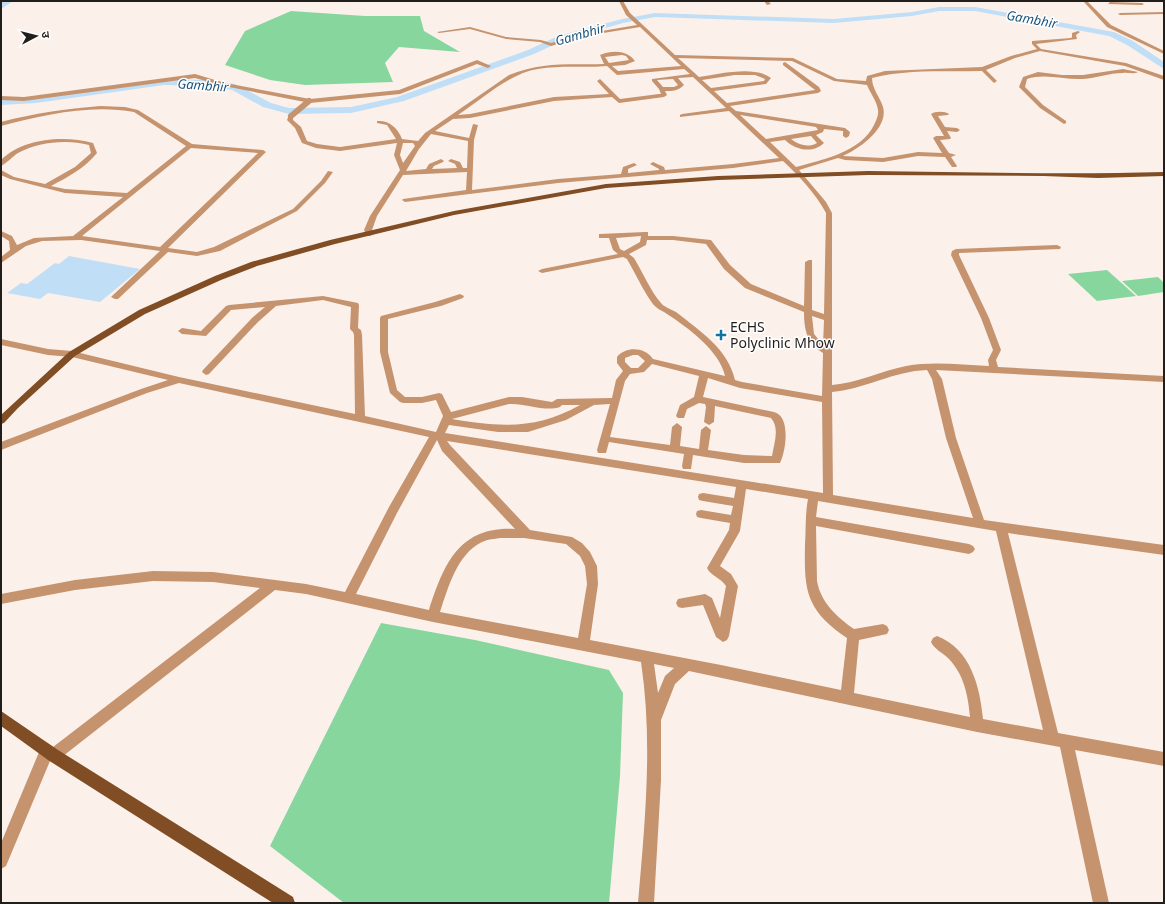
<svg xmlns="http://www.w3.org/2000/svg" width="1165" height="904" font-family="'Noto Sans','Noto Sans Devanagari',sans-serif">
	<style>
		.green { fill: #87d69e }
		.water { fill: #c1def7 }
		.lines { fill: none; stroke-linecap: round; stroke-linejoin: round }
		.river { fill: #c1def7; fill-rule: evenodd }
		.minor { fill: #c6936f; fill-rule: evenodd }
		.major { fill: #804d24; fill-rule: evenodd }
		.minor-bridge { stroke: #c6936f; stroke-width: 6 }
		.poi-dot { fill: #13719f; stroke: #fff; stroke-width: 1.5 }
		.labels { text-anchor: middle; stroke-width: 3; stroke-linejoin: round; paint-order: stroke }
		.far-water-label { font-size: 13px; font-style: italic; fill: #1b537a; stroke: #fff }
		.poi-label { font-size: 14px; fill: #221e1b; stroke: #fff; text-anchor: start }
	</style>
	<rect width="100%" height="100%" fill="#fcf1ea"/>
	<!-- green -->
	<g class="green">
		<polygon points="291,11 365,16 420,16 424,31 460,52 399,47 385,63 393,82 305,85 270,80 225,65 245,31"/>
		<polygon points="1107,270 1136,296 1097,301 1068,274"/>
		<polygon points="1158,277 1164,283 1164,292 1138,296 1122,281"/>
		<polygon points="381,623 475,640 609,670 623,693 620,776 609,903 344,903 270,846"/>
	</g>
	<!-- water -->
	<polygon class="water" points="69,256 140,269 100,302 48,293 40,299 7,293 21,283 27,284 55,263 59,264"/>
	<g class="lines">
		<!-- river -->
		<g class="river">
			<polygon points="4,1 13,1 1,9 1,3"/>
			<polygon points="939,7 975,7 1114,32 1133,41 1164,62 1164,69 1127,45 1109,36 975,11 939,11 912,16 834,23 655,17 623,23 564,40 534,54 404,101 351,113 289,114 263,107 232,90 206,86 164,85 36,103 1,105 1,99 36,97 164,79 206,80 235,84 271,103 289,108 351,107 397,97 528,50 558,36 622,19 655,13 834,19 912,12"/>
		</g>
		<!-- minor -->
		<g class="minor">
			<path d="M619,1H623L630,13L675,55L793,58L837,79L866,81L867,76L885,71L982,67L1011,56L1037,49L1032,44V41L1071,38L1072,37V33L1078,31L1080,32L1076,35L1077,39L1036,44L1041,49L1126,63L1164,76V80L1125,66L1040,51L1015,58L986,70L997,81L994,83L982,71C945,72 907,69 872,78C872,89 880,97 883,107C889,128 859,149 843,156L883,158L918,152L942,153L933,138L936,136H944L931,114C935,111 945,111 949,114L948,115L938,116L945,127L957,128L960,130L957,132L947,131L951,138L950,139L940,140L949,153L956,155L951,157L957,166L956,167H952L945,157L918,156L883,162L845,160L838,158L799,170L826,202L832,213V385C857,383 881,371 906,366C933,361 962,365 989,366L988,360L993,350L981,318L951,255L952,251L956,249L1057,245L1061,247L1060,249L959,253V255L989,318L1001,350L996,360L998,367L1164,376V382L936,370L942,379L956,438L984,520L1164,545V555L1008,533L1058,733L1164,752V766L1075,750L1109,903H1093L1060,747L977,732L689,671L675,684L661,720V780L654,903H638C645,822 653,742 641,662L433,622L306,594L275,590L58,760L53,762L50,761L6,866L1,869V843L42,745L47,743L53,747L260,588L213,582L153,581L75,590L1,604V594L75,580L153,571L213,572L306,584L345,592L389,507L429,437L179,383L147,393L1,450V442L141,389L168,380L72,357L48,355L1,345V339L48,349L72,351L179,377L355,414L354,335L353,332L350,329L351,307L323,300L276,306L258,322L209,374L206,375L202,372L203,370L252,318L265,307L231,310L206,336L182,334L178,331L182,328L201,331L226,306L229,305L323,296L358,303L359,305L358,328L361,330L362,335L365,416L436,432L443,416L436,400L422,403H403L400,402L390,393L380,352V318L381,316L435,302L460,294L464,296L463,298L441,306L388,319V352L397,390L405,397H422L439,393L442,394L451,412L509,397H522L552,402L557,399L612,398L616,380L623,371L617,363V357C626,346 645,347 653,359L725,376C720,351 687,327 667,314C663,311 659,310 656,307C649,302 633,269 627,259L623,257L542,273L538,271L542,269L618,254L613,250L609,238H599V234L645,232H648V236H673L711,240L730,265L751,284L804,306L805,262L809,260H812V310L824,314L826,213C816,194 799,176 783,161L733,168L558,183L405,202L402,200L403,199L466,190L467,172L403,175L377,216L372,230L374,234L370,236H367L364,230L370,216L400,170L394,155L397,143L340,151L316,148L302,143L295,128L287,120L289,115H293V120L301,127L307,141L317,144L340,147L396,139L387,125L377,123V121C389,120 398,128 402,139L418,141L425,133L509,75C543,61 569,65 604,64L600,55C613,50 627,50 635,61L625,65L612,66L618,71L681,66L640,27L585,36L551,46L540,42L506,39L470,29L439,33L437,32L470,27L506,37L541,40L551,43L584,34L637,25L626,15ZM622,55L626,56L629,60L609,63L605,57ZM678,58L792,61L834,81L867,85C870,93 877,101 878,110C879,115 876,121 874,125C861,152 822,160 796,167L770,142L785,140C795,150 813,154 824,143L816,135L823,132L824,129L843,131V136L846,138L849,136L850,132L845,128L736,111L730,106L818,93L821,91L819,87L785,62L783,63V65L815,90L727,103L714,91L766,84L771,78C755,65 718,74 699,77ZM607,66L617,75L684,69L690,74L652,79V81L659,89L661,94H659L620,99L600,79L597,81L609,94L554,97L470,114L458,115C482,99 510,73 538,69C561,65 584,68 607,66ZM735,75H755L765,79L764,81L711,88L702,80ZM693,77L726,108L682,114L680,115V117L729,111L779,158L733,164L665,170L664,167L653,162L650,164L659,169V170L628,173V169L637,165L634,163L623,167L621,174L558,179L472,190L474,140L478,125L473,124L469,138L435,131L453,119L470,118L554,101L612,97L619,103L664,97L667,95L665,91C673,91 678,91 684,85L678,78ZM673,79L678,85L674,87H663L657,80ZM740,115L816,127L818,130L766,139ZM431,134L468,141L467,168H463L460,162L451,159L448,161L455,164L457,168L432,169L434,166L443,162L444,161L441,159L429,164L426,169L406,171L419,149ZM811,136L817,143C808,148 799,145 791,139ZM403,143H413L415,146L403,163L400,155ZM641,236L640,242L624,251L620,249L616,238ZM647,240H673L706,244L724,269L745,288L804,312C804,330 807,343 823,353L822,396L742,382L735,380C728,349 700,331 676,312C671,309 664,307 661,303C651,292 642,271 634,258L629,254L646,245ZM812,316L824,320L823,345L814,334ZM633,355H638L645,361L638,368H631L625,362V358ZM652,364L699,376L694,397L680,405L676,416L678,418H684L687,409L699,403L705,404L706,407L704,422L709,425L714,422L715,406L771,418C780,428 774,444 772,456L744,455L708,450L711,430L706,426L701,430L699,449L680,446L682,427L677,423L672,427L670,445L610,437L625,381L630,374L644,372ZM927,370L932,379L946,438L973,518L833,495L832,392C865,389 894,371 927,370ZM708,378L740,388L822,402L823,493L445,433L449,425L498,432H528L566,420L594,405L610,404L597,450L598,453H606L609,442L684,454L682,466L683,469H691L693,455L744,463H780C786,451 791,416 774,412L703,397ZM509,404C525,403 545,412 560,407L562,405H580C536,430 499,427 452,419ZM437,440L442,451L515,529C459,526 444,564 429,610L356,594L397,513ZM447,441L736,487L734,498L703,493L699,494L698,497L699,500L703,501L733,506L731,515L701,510L697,511L696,514L697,517L701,518L730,523L729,530L707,568C710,575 721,578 726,586L720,618L712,598L705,594L678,599L676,603L678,607L682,608L703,605L716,637L723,642L727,640L729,636L738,586L731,574L720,566L740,531L746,489L808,499C805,514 806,530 805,545C804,591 806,610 847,638L841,690L721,665L590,640L598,584L597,566L590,552L582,543L572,537L530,530L450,445ZM818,501L996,531L1043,730L983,719C980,687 971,649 937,636L933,638L931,642C934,649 943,653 949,659C964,675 968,695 970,717L854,693L859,640L887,634L889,630L887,626L883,624L854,629C837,617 821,603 817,581L816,526L969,554L973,552L975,549L973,546L969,544L816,517ZM500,538H524L566,544L580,556L585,566L587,584L578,638L440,612C448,588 457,554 482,542C488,539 494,539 500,538ZM654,664L674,668L665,676L658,693Z"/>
			<polygon points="764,1 768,1 771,4 767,5"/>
			<polygon points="1083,1 1087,1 1111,25 1164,51 1164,54 1107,27"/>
			<polygon points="1110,2 1142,3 1144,4 1142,5 1108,4"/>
			<polygon points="1164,12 1164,14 1120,15 1118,14 1120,13"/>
			<polygon points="477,60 491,66 488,68 477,64 400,94 310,103 224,86 195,78 24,101 1,100 1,96 24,97 195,74 225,83 310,99 399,90"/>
			<path d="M1123,69L1138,72C1133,75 1128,72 1123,73C1109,73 1096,78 1083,79C1064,80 1045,73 1027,79L1025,87L1043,105L1066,121V123L1064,124L1040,108L1019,87L1023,77L1038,72L1062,75H1083Z"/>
			<path d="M100,106L125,107L138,110L192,144L263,150L266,152L168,248L197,252L214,247L293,209L321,181L328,171L333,172L325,183L297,211L220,251L197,256L168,252L118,299H115L111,297L160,251L81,240L42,241L26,246L1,263V257L10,250L9,241L1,236V231L12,236L17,245L34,238L73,236L123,197L65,193L10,179L1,175V170L14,177L45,184L75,167L91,153L89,145C67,139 38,142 18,153C12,157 7,163 1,166V160C23,138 64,135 93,143L97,153C85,168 68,177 51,186L65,189L127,193L186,146L134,112C90,104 44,115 1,126V122C35,113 65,109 100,106ZM191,148L258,153L160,247L82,236Z"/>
		</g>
		<!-- major -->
		<g class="major">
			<path d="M868,171C967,172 1065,175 1164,172V176L1098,178L1043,176L868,175L718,180L606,188L454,215L335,244L257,266L221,280L145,314L75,356L18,408L4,423L1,424V415L69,352L139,310L215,276L251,262L330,240L454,211L606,184L718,176Z"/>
			<polygon points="1,711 58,750 293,897 295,903 273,903 48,760 1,726"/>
		</g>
		<!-- minor-bridge -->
		<polyline class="minor-bridge" points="291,116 309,101"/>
	</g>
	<!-- markers -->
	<path class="poi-dot" d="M719 329h4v4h4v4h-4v4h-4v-4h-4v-4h4z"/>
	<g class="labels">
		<!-- far-water labels -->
		<g class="far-water-label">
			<text transform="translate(1032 19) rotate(10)" y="5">Gambhir</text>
			<text transform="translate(580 34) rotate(-16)" y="5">Gambhir</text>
			<text transform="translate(203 85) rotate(4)" y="5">Gambhir</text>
		</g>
		<!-- poi labels -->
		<g class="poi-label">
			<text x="730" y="332">ECHS<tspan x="730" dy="16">Polyclinic Mhow</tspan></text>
		</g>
	</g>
	<!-- border -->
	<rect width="1165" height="904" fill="none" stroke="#221e1b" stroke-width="4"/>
	<!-- north arrow -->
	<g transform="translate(36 36) rotate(83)" stroke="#ffffff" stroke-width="3" paint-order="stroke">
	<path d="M0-3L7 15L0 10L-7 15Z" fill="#221e1b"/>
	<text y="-6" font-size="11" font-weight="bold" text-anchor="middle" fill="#221e1b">उ</text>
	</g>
</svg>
